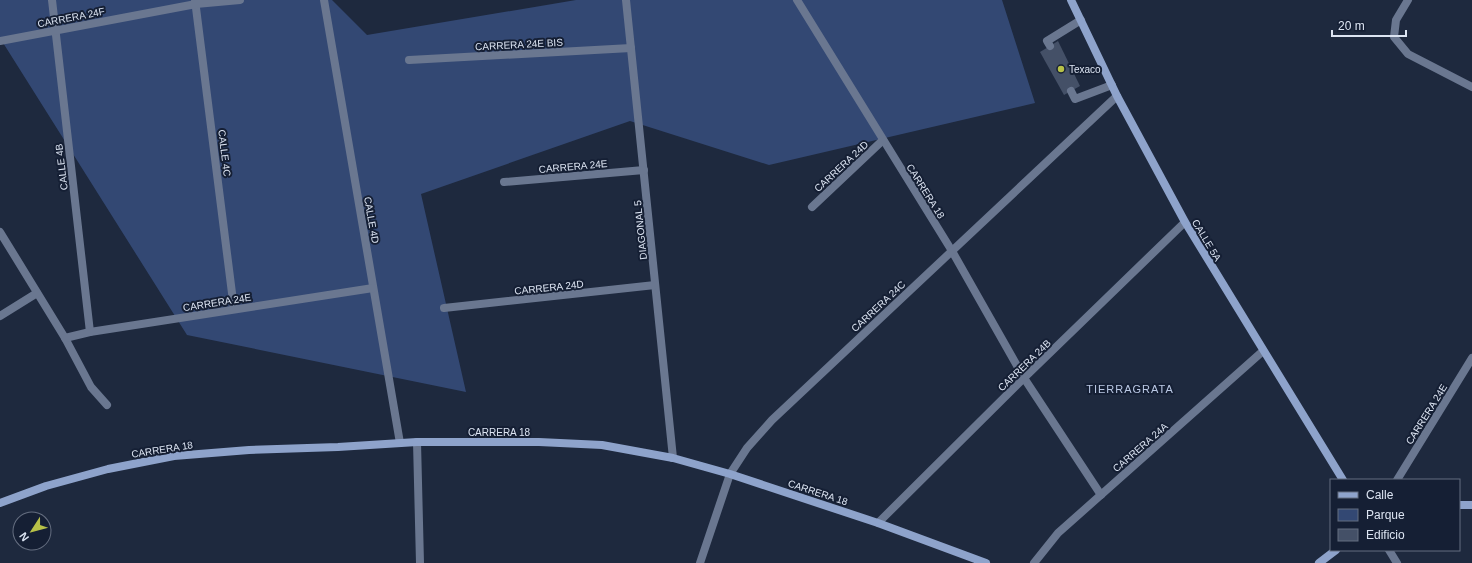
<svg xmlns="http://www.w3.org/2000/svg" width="1472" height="563" font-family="Helvetica,sans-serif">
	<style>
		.green { fill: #334873 }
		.building { fill: #445067 }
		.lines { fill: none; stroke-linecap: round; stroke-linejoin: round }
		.lane { stroke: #6a7790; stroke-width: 8 }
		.street { stroke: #6a7790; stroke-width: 8 }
		.secondary { stroke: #8ea3cb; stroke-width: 8 }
		.poi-dot { fill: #b7c148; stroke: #151f34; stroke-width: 1.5 }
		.labels { text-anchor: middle; stroke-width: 4; stroke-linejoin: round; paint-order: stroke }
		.street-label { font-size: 10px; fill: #dce4f2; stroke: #151f34 }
		.poi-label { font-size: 10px; fill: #dce4f2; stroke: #151f34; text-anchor: start }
		.neighbourhood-label { font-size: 11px; letter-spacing: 1px; fill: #bbc9e5; stroke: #151f34 }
	</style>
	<rect width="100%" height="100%" fill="#1e293e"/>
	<!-- green -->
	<polygon class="green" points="0,0 332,0 367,35 576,0 1002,0 1035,103 769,165 630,121 421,194 466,392 187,335 0,38"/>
	<!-- building -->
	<polygon class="building" points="1058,41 1080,86 1064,95 1040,52"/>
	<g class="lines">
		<!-- lane -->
		<g class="lane">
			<polyline points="1050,46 1047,41 1081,20"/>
			<polyline points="1071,91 1075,99 1112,85"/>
		</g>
		<!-- street -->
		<g class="street">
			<polyline points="52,0 90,332"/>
			<polyline points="195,0 234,309"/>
			<polyline points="324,0 400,443"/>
			<polyline points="626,0 673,458"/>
			<polyline points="797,0 952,251 1024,378 1101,495"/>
			<polyline points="1408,0 1396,20 1394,37 1408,54 1472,87"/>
			<polyline points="0,41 196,4 240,0"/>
			<polyline points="409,60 631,48"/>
			<polyline points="504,182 644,170"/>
			<polyline points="812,207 883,140"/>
			<polyline points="0,232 65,338 91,387 107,405"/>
			<polyline points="444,308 655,285"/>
			<polyline points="0,316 37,293"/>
			<polyline points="65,338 90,332 373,288"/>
			<polyline points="417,442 420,563"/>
			<polyline points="1397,480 1472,358"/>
			<polyline points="878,523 1024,378 1185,222"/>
			<polyline points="1389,550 1397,563"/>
			<polyline points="700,563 730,474 747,448 772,420 1117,96"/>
			<polyline points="1034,563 1058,533 1263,351"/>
		</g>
		<!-- secondary -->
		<g class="secondary">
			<polyline points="1071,0 1117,96 1185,222 1343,480"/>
			<polyline points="0,503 46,486 108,469 174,456 249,450 338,447 417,442 539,442 602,445 673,458 730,474 878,523 986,563"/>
			<polyline points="1459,505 1472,505"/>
			<polyline points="1319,563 1336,550"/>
		</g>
	</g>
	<!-- markers -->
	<circle class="poi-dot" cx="1061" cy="69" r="4"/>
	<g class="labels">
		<!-- street labels -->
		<g class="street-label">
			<text transform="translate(71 17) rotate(-11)" y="4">CARRERA 24F</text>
			<text transform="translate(519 44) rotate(-3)" y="4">CARRERA 24E BIS</text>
			<text transform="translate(225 153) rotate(83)" y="4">CALLE 4C</text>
			<text transform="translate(573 166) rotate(-5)" y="4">CARRERA 24E</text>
			<text transform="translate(841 166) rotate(-43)" y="4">CARRERA 24D</text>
			<text transform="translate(61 167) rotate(-97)" y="4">CALLE 4B</text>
			<text transform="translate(926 191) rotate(58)" y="4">CARRERA 18</text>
			<text transform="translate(372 220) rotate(80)" y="4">CALLE 4D</text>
			<text transform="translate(640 230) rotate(-96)" y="4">DIAGONAL 5</text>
			<text transform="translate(1207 240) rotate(59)" y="4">CALLE 5A</text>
			<text transform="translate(549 287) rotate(-6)" y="4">CARRERA 24D</text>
			<text transform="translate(217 302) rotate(-9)" y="4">CARRERA 24E</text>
			<text transform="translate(878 306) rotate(-43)" y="4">CARRERA 24C</text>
			<text transform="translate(1024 365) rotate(-44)" y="4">CARRERA 24B</text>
			<text transform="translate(1426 414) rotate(-58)" y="4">CARRERA 24E</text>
			<text x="499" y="436">CARRERA 18</text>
			<text transform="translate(1140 447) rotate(-41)" y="4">CARRERA 24A</text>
			<text transform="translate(162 449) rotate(-9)" y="4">CARRERA 18</text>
			<text transform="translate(818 492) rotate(18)" y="4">CARRERA 18</text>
		</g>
		<!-- poi labels -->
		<g class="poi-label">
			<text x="1069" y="73">Texaco</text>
		</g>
		<!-- neighbourhood labels -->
		<g class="neighbourhood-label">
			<text x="1130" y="393">TIERRAGRATA</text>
		</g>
	</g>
	<!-- legend -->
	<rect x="1330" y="479" width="130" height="72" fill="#151f34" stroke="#656e80"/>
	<rect x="1338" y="492" width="20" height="6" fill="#8ea3cb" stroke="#656e80"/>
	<text x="1366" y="499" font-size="12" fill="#dce4f2">Calle</text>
	<rect x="1338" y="509" width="20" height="12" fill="#334873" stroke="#656e80"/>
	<text x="1366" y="519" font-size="12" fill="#dce4f2">Parque</text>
	<rect x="1338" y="529" width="20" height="12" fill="#445067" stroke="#656e80"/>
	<text x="1366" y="539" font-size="12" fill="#dce4f2">Edificio</text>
	<!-- north arrow -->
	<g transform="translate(32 531) rotate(234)"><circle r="19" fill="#151f34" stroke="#656e80"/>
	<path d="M0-3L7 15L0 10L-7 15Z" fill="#b7c148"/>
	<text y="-6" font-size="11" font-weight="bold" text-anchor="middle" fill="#dce4f2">N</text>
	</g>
	<!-- scale -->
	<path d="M1332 30v6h74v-6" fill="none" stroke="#dce4f2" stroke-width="2"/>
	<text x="1338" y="30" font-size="12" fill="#dce4f2" stroke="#151f34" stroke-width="3" paint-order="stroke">20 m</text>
</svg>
